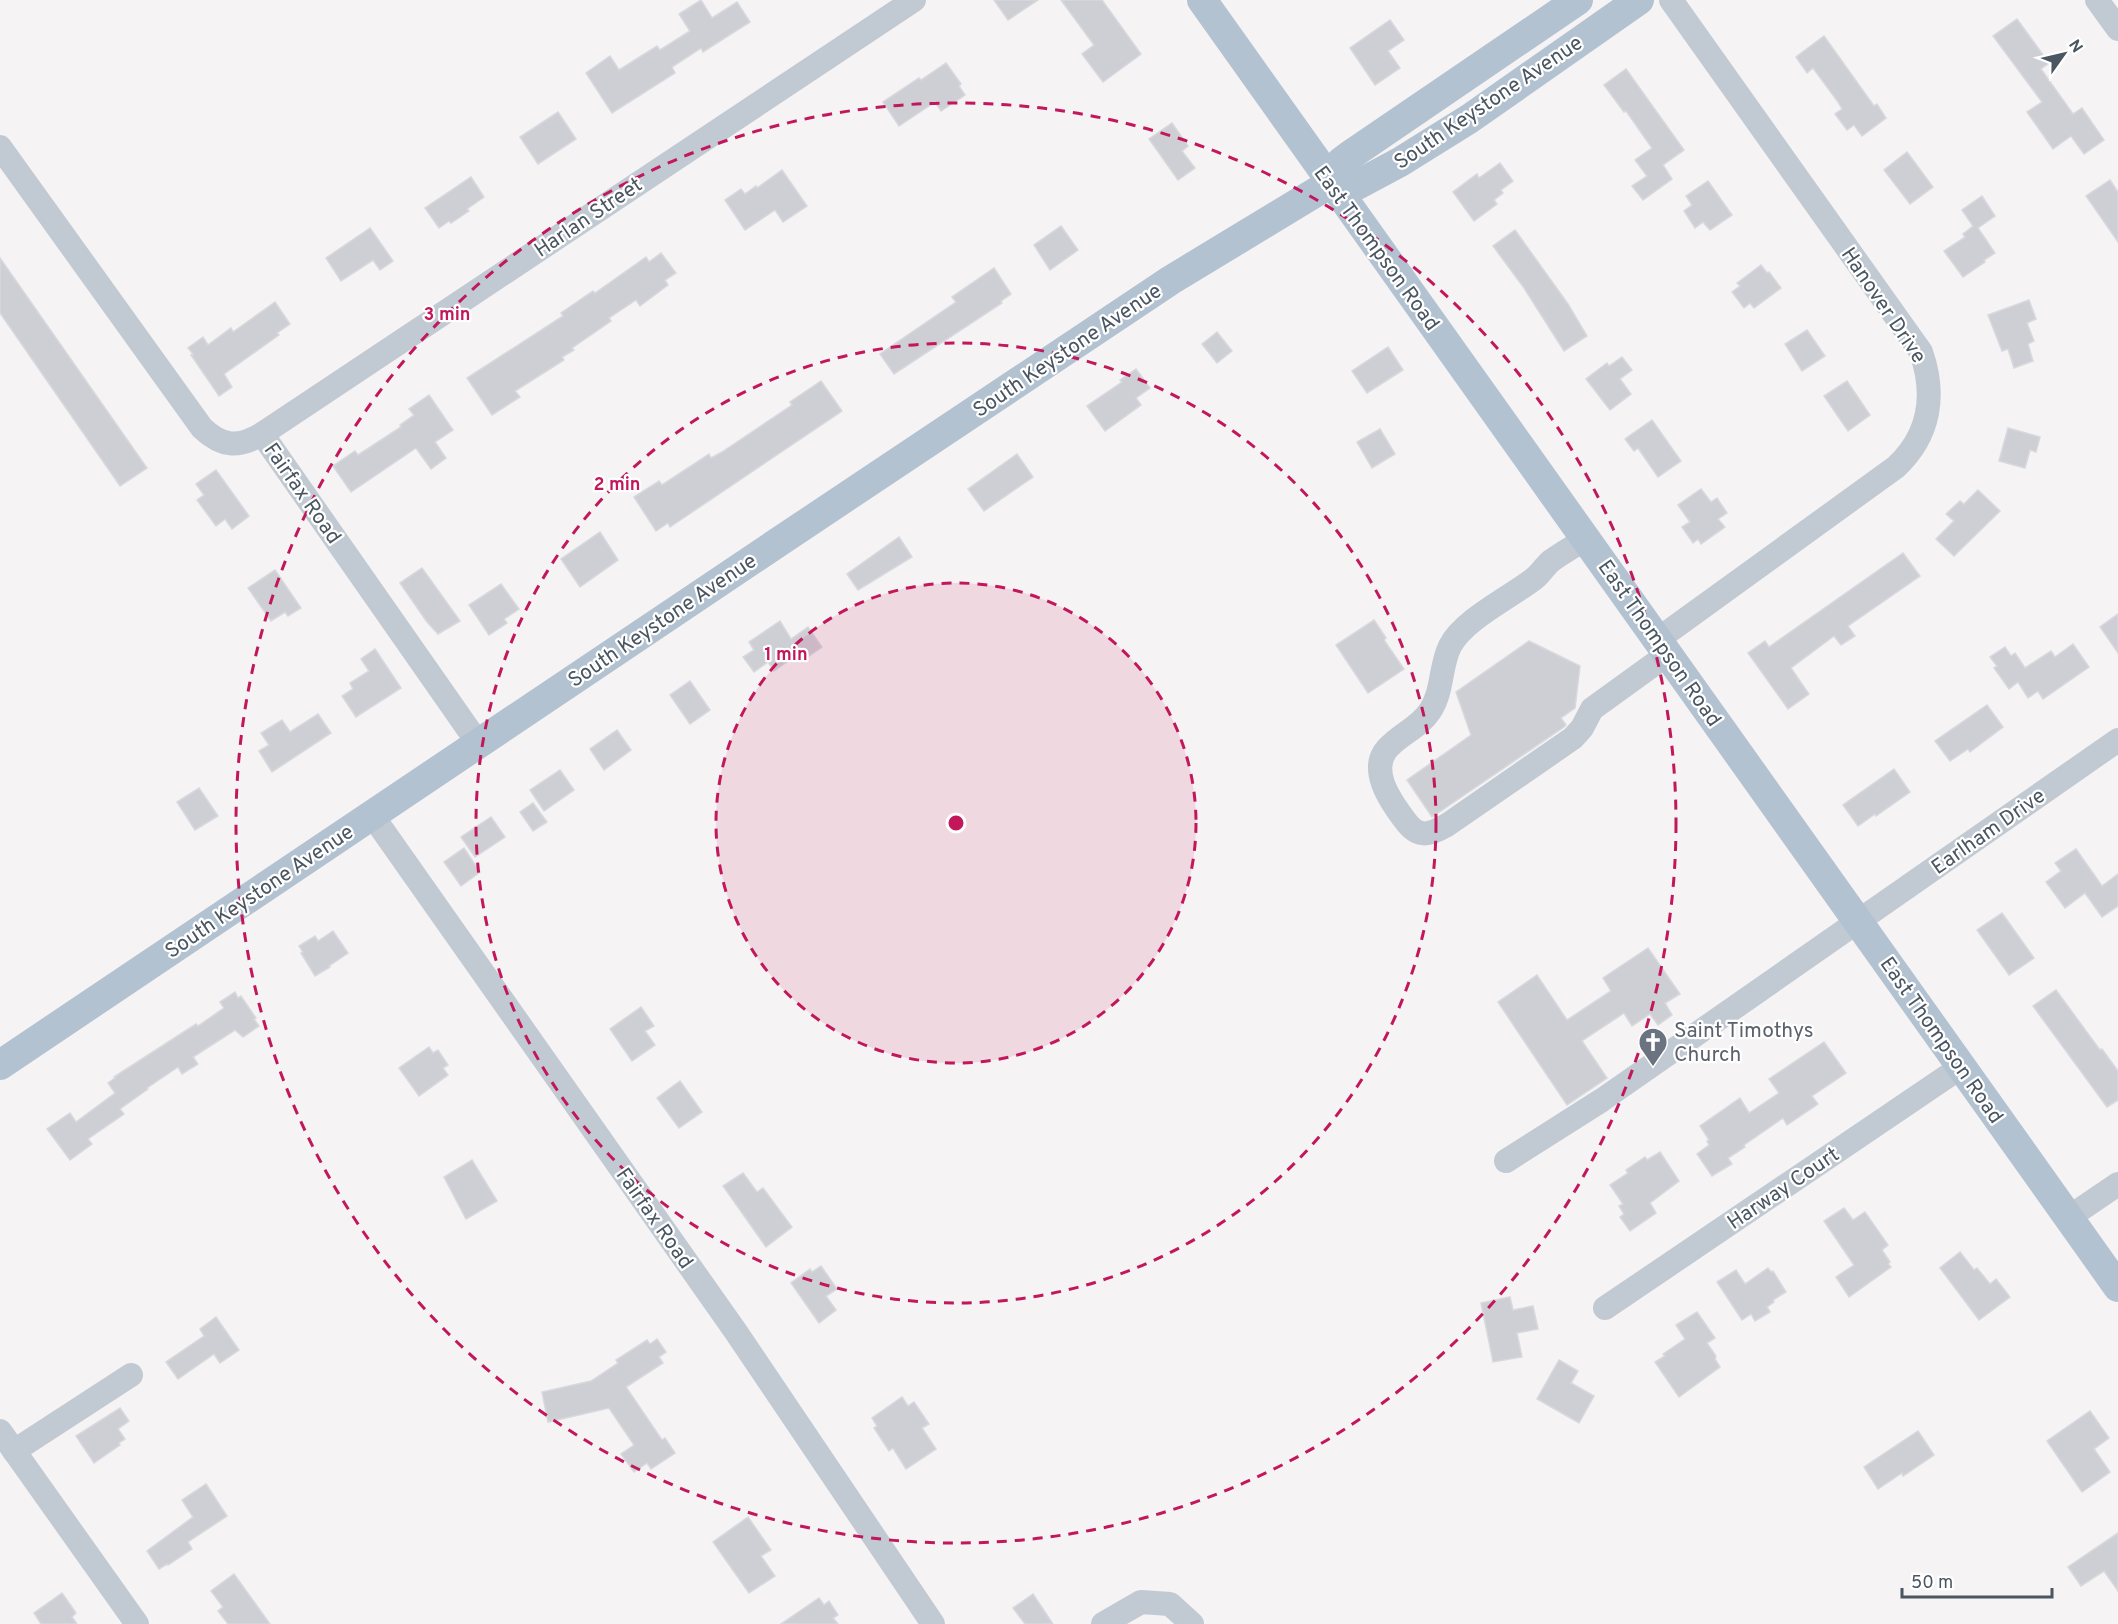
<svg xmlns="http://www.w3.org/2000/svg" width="2118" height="1624" font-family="Overpass,sans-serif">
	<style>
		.building { fill: #cdcfd5; stroke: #d7d9de; stroke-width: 1.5 }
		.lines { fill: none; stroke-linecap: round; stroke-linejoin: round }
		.minor { stroke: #c1cad2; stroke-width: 24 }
		.major { stroke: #b3c2d1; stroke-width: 30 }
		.ring { fill: none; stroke: #c2185b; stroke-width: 3; stroke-dasharray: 10 8 }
		.labels { text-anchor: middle; stroke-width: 4.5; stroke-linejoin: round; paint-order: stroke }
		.street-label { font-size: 21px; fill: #4a5661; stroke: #fff }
		.worship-label { font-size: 21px; fill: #5b616d; stroke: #fff; text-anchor: start }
		.centre { fill: #c2185b; stroke: #fff; stroke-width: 3 }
		.ring-label { font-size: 18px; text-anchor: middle; font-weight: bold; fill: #c2185b; stroke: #fff; stroke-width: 4.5; stroke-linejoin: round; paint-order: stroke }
	</style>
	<rect width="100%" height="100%" fill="#f5f3f3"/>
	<!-- building -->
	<g class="building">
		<polygon points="701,0 712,18 737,2 750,22 703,52 701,48 672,67 675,73 612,113 586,73 610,56 619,70 657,46 660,50 690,31 679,14"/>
		<polygon points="994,0 1038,0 1008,20"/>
		<polygon points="1061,0 1102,0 1141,54 1103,82 1082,54 1094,45"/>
		<polygon points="2017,19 2049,63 2041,69 2073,114 2082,108 2104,140 2084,154 2071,136 2053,149 2027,112 2042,102 1993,36"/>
		<polygon points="1390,20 1404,40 1388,51 1400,68 1375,85 1350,48"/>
		<polygon points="1824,36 1874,106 1877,104 1886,118 1862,136 1854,125 1847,130 1835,114 1842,109 1838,102 1813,68 1807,73 1796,57"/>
		<polygon points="946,63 961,84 959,86 965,95 941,111 935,102 899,126 883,102 919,78 921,80"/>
		<polygon points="1626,69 1684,150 1663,165 1672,179 1643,200 1632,186 1647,176 1635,160 1652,148 1626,111 1624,112 1604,85"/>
		<polygon points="558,112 576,139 538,164 520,137"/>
		<polygon points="1172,123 1188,146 1182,151 1195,168 1178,180 1149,139"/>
		<polygon points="1907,152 1933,187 1910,204 1884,170"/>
		<polygon points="1500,163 1513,181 1501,190 1503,193 1494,200 1497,204 1474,221 1453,192 1477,174 1479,178"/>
		<polygon points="782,170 807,206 783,222 775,210 745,230 725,200 741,189 745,194 756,186 757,188"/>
		<polygon points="471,177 484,197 467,209 469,211 451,223 449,221 439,228 425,208"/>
		<polygon points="2110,180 2118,192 2118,242 2086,196"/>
		<polygon points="1708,181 1732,215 1710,230 1703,222 1695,228 1684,211 1692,205 1686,196"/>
		<polygon points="1982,196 1995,216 1978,228 1995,253 1984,260 1985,262 1963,277 1944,251 1965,237 1963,234 1973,226 1962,210"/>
		<polygon points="1061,226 1078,250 1050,270 1034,245"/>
		<polygon points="370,228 393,261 380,270 373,260 341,281 326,258"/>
		<polygon points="1515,230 1568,304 1587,336 1564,351 1524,288 1493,246"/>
		<polygon points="661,253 676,273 665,280 668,285 640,306 636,300 609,318 611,321 572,348 574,350 562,357 564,360 515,391 520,397 492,415 467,378 563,316 561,313 593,291 595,293 646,257 649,262"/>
		<polygon points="0,258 147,468 120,486 0,313"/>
		<polygon points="1761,265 1767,273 1769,272 1781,288 1754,308 1750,303 1744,308 1732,292 1740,286 1737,283"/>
		<polygon points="994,268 1011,294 1001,301 1002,303 894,374 880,354 956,302 952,297"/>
		<polygon points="2029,300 2036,319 2027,323 2034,341 2028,344 2033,361 2014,368 2008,349 2002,351 1988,315"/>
		<polygon points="275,302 290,324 277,333 279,335 224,374 232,387 219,396 191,355 193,354 188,348 203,337 208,345 231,328 233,332"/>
		<polygon points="1807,330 1825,356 1802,371 1785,344"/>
		<polygon points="1217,332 1232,351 1217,363 1202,344"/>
		<polygon points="1388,347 1403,370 1367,393 1352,371"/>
		<polygon points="1622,357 1632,370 1620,379 1631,394 1610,410 1586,379 1607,363 1609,366"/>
		<polygon points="1136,369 1150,388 1136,398 1141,405 1105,431 1087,406 1122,382 1120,380"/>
		<polygon points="821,381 842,411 670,527 668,523 656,531 634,497 659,481 662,485 709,454 711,458 722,452 792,405 790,402"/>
		<polygon points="1847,381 1870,415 1848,431 1824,396"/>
		<polygon points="429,395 453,430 435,442 446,458 431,469 416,448 351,492 333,466 355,451 358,455 401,427 400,425 414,415 409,409"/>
		<polygon points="1652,420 1681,461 1658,477 1638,448 1634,451 1625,439"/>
		<polygon points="2008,428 2040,437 2036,452 2030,450 2025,468 1999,461"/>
		<polygon points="1380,429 1395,454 1372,468 1357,442"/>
		<polygon points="1017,454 1033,477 984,511 968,489"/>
		<polygon points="216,470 249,516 232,529 225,519 216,526 197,500 204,495 196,484"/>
		<polygon points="1701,489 1711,502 1717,498 1727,513 1718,519 1725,527 1701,544 1698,539 1693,543 1682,527 1690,522 1678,505"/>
		<polygon points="1978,490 2000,511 1954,556 1936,539 1954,521 1946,514 1960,501 1964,504"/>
		<polygon points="600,532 618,560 580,587 561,559"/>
		<polygon points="899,537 912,557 858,590 847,574"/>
		<polygon points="1903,553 1920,576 1848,626 1855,636 1841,645 1834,636 1791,668 1809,694 1788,709 1748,653 1765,641 1769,647"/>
		<polygon points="422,568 460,621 438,634 427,622 400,583"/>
		<polygon points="275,570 301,608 288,616 285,612 271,621 248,588"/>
		<polygon points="501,584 519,609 504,619 507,623 489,635 469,605"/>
		<polygon points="2118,614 2118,653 2100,627"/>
		<polygon points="1374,620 1386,638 1384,640 1404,669 1368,693 1336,645"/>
		<polygon points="780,621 791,639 808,627 822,647 802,661 798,654 774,671 768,662 754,672 743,657 754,650 749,642"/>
		<polygon points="1529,641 1580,666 1575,708 1561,718 1566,725 1564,727 1432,817 1407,780 1471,735 1456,692"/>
		<polygon points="2073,644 2089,667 2043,699 2038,691 2028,698 2018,682 2009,689 1994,668 1997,666 1990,657 2005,647 2011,656 2015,653 2025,668 2051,651 2055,657"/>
		<polygon points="375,649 401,688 356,717 342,696 353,689 350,683 369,671 361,659"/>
		<polygon points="690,681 710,710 690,724 670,695"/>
		<polygon points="1987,705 2003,727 1970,752 1968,749 1950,761 1935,741"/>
		<polygon points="318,714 331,733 272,772 259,751 269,745 261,733 282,720 290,732"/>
		<polygon points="617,730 631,750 604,770 590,749"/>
		<polygon points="1894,769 1910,792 1876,816 1875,814 1858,826 1843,805"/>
		<polygon points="560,770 574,790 544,811 530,790"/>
		<polygon points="199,788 218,816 195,830 177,802"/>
		<polygon points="533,803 547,822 533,831 520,812"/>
		<polygon points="491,817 505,837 475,857 461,837"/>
		<polygon points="464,848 480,872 461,886 444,862"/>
		<polygon points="2076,849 2102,886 2118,874 2118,906 2102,917 2085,893 2065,908 2046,882 2061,871 2055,863"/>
		<polygon points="2002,913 2034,958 2009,975 1977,930"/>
		<polygon points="333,931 348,953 329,966 330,967 315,976 301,953 303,952 299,946 315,936 318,941"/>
		<polygon points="1648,948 1680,994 1665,1003 1672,1015 1658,1025 1650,1014 1632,1026 1624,1013 1582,1041 1607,1078 1567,1105 1498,1002 1537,975 1567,1020 1611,991 1603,978"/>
		<polygon points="2056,990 2100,1050 2102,1049 2118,1071 2118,1100 2107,1107 2033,1006"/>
		<polygon points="235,992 238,998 241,996 256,1018 254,1019 259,1026 243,1037 235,1030 193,1057 198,1064 182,1074 178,1067 147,1088 148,1089 120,1109 124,1114 88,1139 92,1144 70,1160 47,1129 70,1113 76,1122 115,1093 108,1083 115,1078 114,1077 196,1024 198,1026 224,1008 220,1002"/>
		<polygon points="641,1007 654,1026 645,1031 655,1045 632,1061 610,1029"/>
		<polygon points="1824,1042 1846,1073 1812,1096 1818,1104 1787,1125 1783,1118 1744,1145 1745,1147 1728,1158 1732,1164 1712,1176 1697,1154 1709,1145 1707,1141 1709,1140 1700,1126 1740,1098 1749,1113 1779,1093 1769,1079"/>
		<polygon points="429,1047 433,1053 438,1050 448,1065 443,1068 448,1075 419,1096 399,1068"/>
		<polygon points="680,1081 702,1112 679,1128 657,1098"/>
		<polygon points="1660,1152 1679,1181 1650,1203 1656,1213 1630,1231 1620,1217 1624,1214 1619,1206 1623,1204 1610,1185 1628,1173 1626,1170 1645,1157 1647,1160"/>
		<polygon points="472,1160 497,1201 466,1219 444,1177"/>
		<polygon points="743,1173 757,1192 763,1188 792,1227 766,1247 723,1186"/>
		<polygon points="1844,1208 1853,1220 1865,1212 1888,1245 1882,1250 1890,1262 1888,1264 1891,1267 1849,1297 1836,1277 1854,1265 1824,1221"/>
		<polygon points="1960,1252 1974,1270 1977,1268 1990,1284 1996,1279 2010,1297 1979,1320 1940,1268"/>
		<polygon points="821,1266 837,1289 826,1296 836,1310 819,1323 791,1283 810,1269 812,1272"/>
		<polygon points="1768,1268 1771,1272 1773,1271 1786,1292 1773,1300 1774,1302 1767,1307 1770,1312 1755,1321 1751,1314 1742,1320 1717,1282 1736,1270 1745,1284"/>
		<polygon points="1510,1297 1513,1310 1533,1306 1538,1329 1517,1333 1522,1357 1493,1362 1481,1303"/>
		<polygon points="1697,1312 1715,1338 1707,1343 1716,1356 1715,1359 1720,1367 1679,1397 1655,1362 1665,1356 1663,1354 1685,1339 1676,1325"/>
		<polygon points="216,1317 239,1350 220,1363 214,1354 178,1379 166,1362 204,1336 200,1329"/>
		<polygon points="657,1339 666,1352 659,1357 663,1363 626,1387 662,1440 665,1438 675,1453 651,1469 647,1463 634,1472 621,1454 634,1445 609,1408 548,1422 542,1392 591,1381 618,1363 616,1360 647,1340 650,1344"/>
		<polygon points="1559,1360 1578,1371 1571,1383 1594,1396 1579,1423 1537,1399"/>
		<polygon points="902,1397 908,1406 914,1402 929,1424 922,1428 936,1449 906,1469 893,1448 889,1451 874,1428 877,1426 872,1418"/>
		<polygon points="120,1408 129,1421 118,1429 125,1439 119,1443 120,1445 94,1463 76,1436"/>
		<polygon points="2090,1411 2109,1438 2094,1449 2110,1472 2082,1492 2047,1441"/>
		<polygon points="1918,1431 1934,1455 1903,1476 1902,1473 1878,1489 1864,1467"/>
		<polygon points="206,1484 227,1516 188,1542 192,1549 168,1565 167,1564 159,1569 147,1551 193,1517 182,1500"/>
		<polygon points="748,1517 771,1550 761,1556 775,1576 749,1593 713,1542"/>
		<polygon points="2118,1533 2118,1591 2104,1571 2081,1586 2068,1567"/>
		<polygon points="234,1574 270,1624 228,1624 218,1611 223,1607 211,1591"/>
		<polygon points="62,1593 76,1613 72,1617 77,1624 41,1624 34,1613"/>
		<polygon points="1033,1594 1053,1624 1025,1624 1013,1608"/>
		<polygon points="819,1598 824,1605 829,1601 838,1615 833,1618 838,1624 781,1624"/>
	</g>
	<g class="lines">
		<!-- minor -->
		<g class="minor">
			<polyline points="2097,0 2118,29"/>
			<path d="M0,147L202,428C222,447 238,448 262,434L914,0"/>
			<polyline points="262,434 478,743"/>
			<path d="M1586,539C1574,546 1562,553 1551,561C1545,566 1541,573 1535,578C1511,597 1464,619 1450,646C1440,666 1443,692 1430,711C1420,726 1405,732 1392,744C1365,766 1390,801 1407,823C1420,839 1431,834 1447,825L1573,738L1582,728L1592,709L1668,654"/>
			<path d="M1657,640L1896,467C1930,435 1936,395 1921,352L1671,0"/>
			<polyline points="372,815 736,1332 933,1624"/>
			<polyline points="1506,1161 1602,1100 2118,740"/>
			<polyline points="2068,1218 2118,1184"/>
			<polyline points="1605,1308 1961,1067"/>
			<polyline points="0,1431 137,1624"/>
			<polyline points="14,1451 131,1375"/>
			<polyline points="1103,1624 1141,1602 1170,1604 1192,1624"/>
		</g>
		<!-- major -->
		<g class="major">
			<polyline points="1202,0 2118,1287"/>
			<polyline points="1331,183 1357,185 1400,162 1469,119 1639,0"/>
			<polyline points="0,1065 774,545 1171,280 1331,183 1341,162 1349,156 1578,0"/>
		</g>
	</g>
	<!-- distance rings -->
	<circle cx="956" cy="823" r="240" fill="#c2185b" fill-opacity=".12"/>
	<g class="ring">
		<circle cx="956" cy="823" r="240"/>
		<circle cx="956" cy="823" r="480"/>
		<circle cx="956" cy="823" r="720"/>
	</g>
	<!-- icons -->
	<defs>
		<g id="church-pin" transform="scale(1.5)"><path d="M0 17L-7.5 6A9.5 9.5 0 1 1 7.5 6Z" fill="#6b7280" stroke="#fff"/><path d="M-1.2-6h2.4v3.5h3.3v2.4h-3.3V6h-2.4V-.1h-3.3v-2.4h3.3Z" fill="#fff"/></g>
	</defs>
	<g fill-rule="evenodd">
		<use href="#church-pin" x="1653" y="1042"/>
	</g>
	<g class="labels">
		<!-- street labels -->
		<g class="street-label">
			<text transform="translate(1488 102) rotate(-34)" y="7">South Keystone Avenue</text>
			<text transform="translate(588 217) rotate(-34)" y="7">Harlan Street</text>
			<text transform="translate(1377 248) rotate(54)" y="7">East Thompson Road</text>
			<text transform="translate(1884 305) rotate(56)" y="7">Hanover Drive</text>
			<text transform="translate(1067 350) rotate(-34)" y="7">South Keystone Avenue</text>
			<text transform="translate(303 493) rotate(55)" y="7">Fairfax Road</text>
			<text transform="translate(662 620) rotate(-34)" y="7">South Keystone Avenue</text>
			<text transform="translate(1660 643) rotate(55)" y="7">East Thompson Road</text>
			<text transform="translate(1988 831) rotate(-35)" y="7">Earlham Drive</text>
			<text transform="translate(259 891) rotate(-34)" y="7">South Keystone Avenue</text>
			<text transform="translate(1942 1040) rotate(55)" y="7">East Thompson Road</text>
			<text transform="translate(1783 1188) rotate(-34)" y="7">Harway Court</text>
			<text transform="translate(655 1218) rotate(55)" y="7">Fairfax Road</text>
		</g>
		<!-- worship labels -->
		<g class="worship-label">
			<text x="1674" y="1037">Saint Timothys<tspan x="1674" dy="24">Church</tspan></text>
		</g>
	</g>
	<circle cx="956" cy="823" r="9" class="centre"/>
	<g class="ring-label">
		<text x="447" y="320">3 min</text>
		<text x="617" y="490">2 min</text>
		<text x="786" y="660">1 min</text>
	</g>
	<!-- north arrow -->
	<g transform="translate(2064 54) rotate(56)" stroke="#ffffff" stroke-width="4.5" paint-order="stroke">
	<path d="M0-4.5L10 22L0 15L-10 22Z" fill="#4a5661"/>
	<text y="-9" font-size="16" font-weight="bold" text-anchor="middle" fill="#4a5661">N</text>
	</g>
	<!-- scale -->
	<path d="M1902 1588v9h150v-9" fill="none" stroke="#4a5661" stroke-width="3"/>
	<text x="1911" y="1588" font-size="18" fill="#4a5661" stroke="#ffffff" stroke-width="4.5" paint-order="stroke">50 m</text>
</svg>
